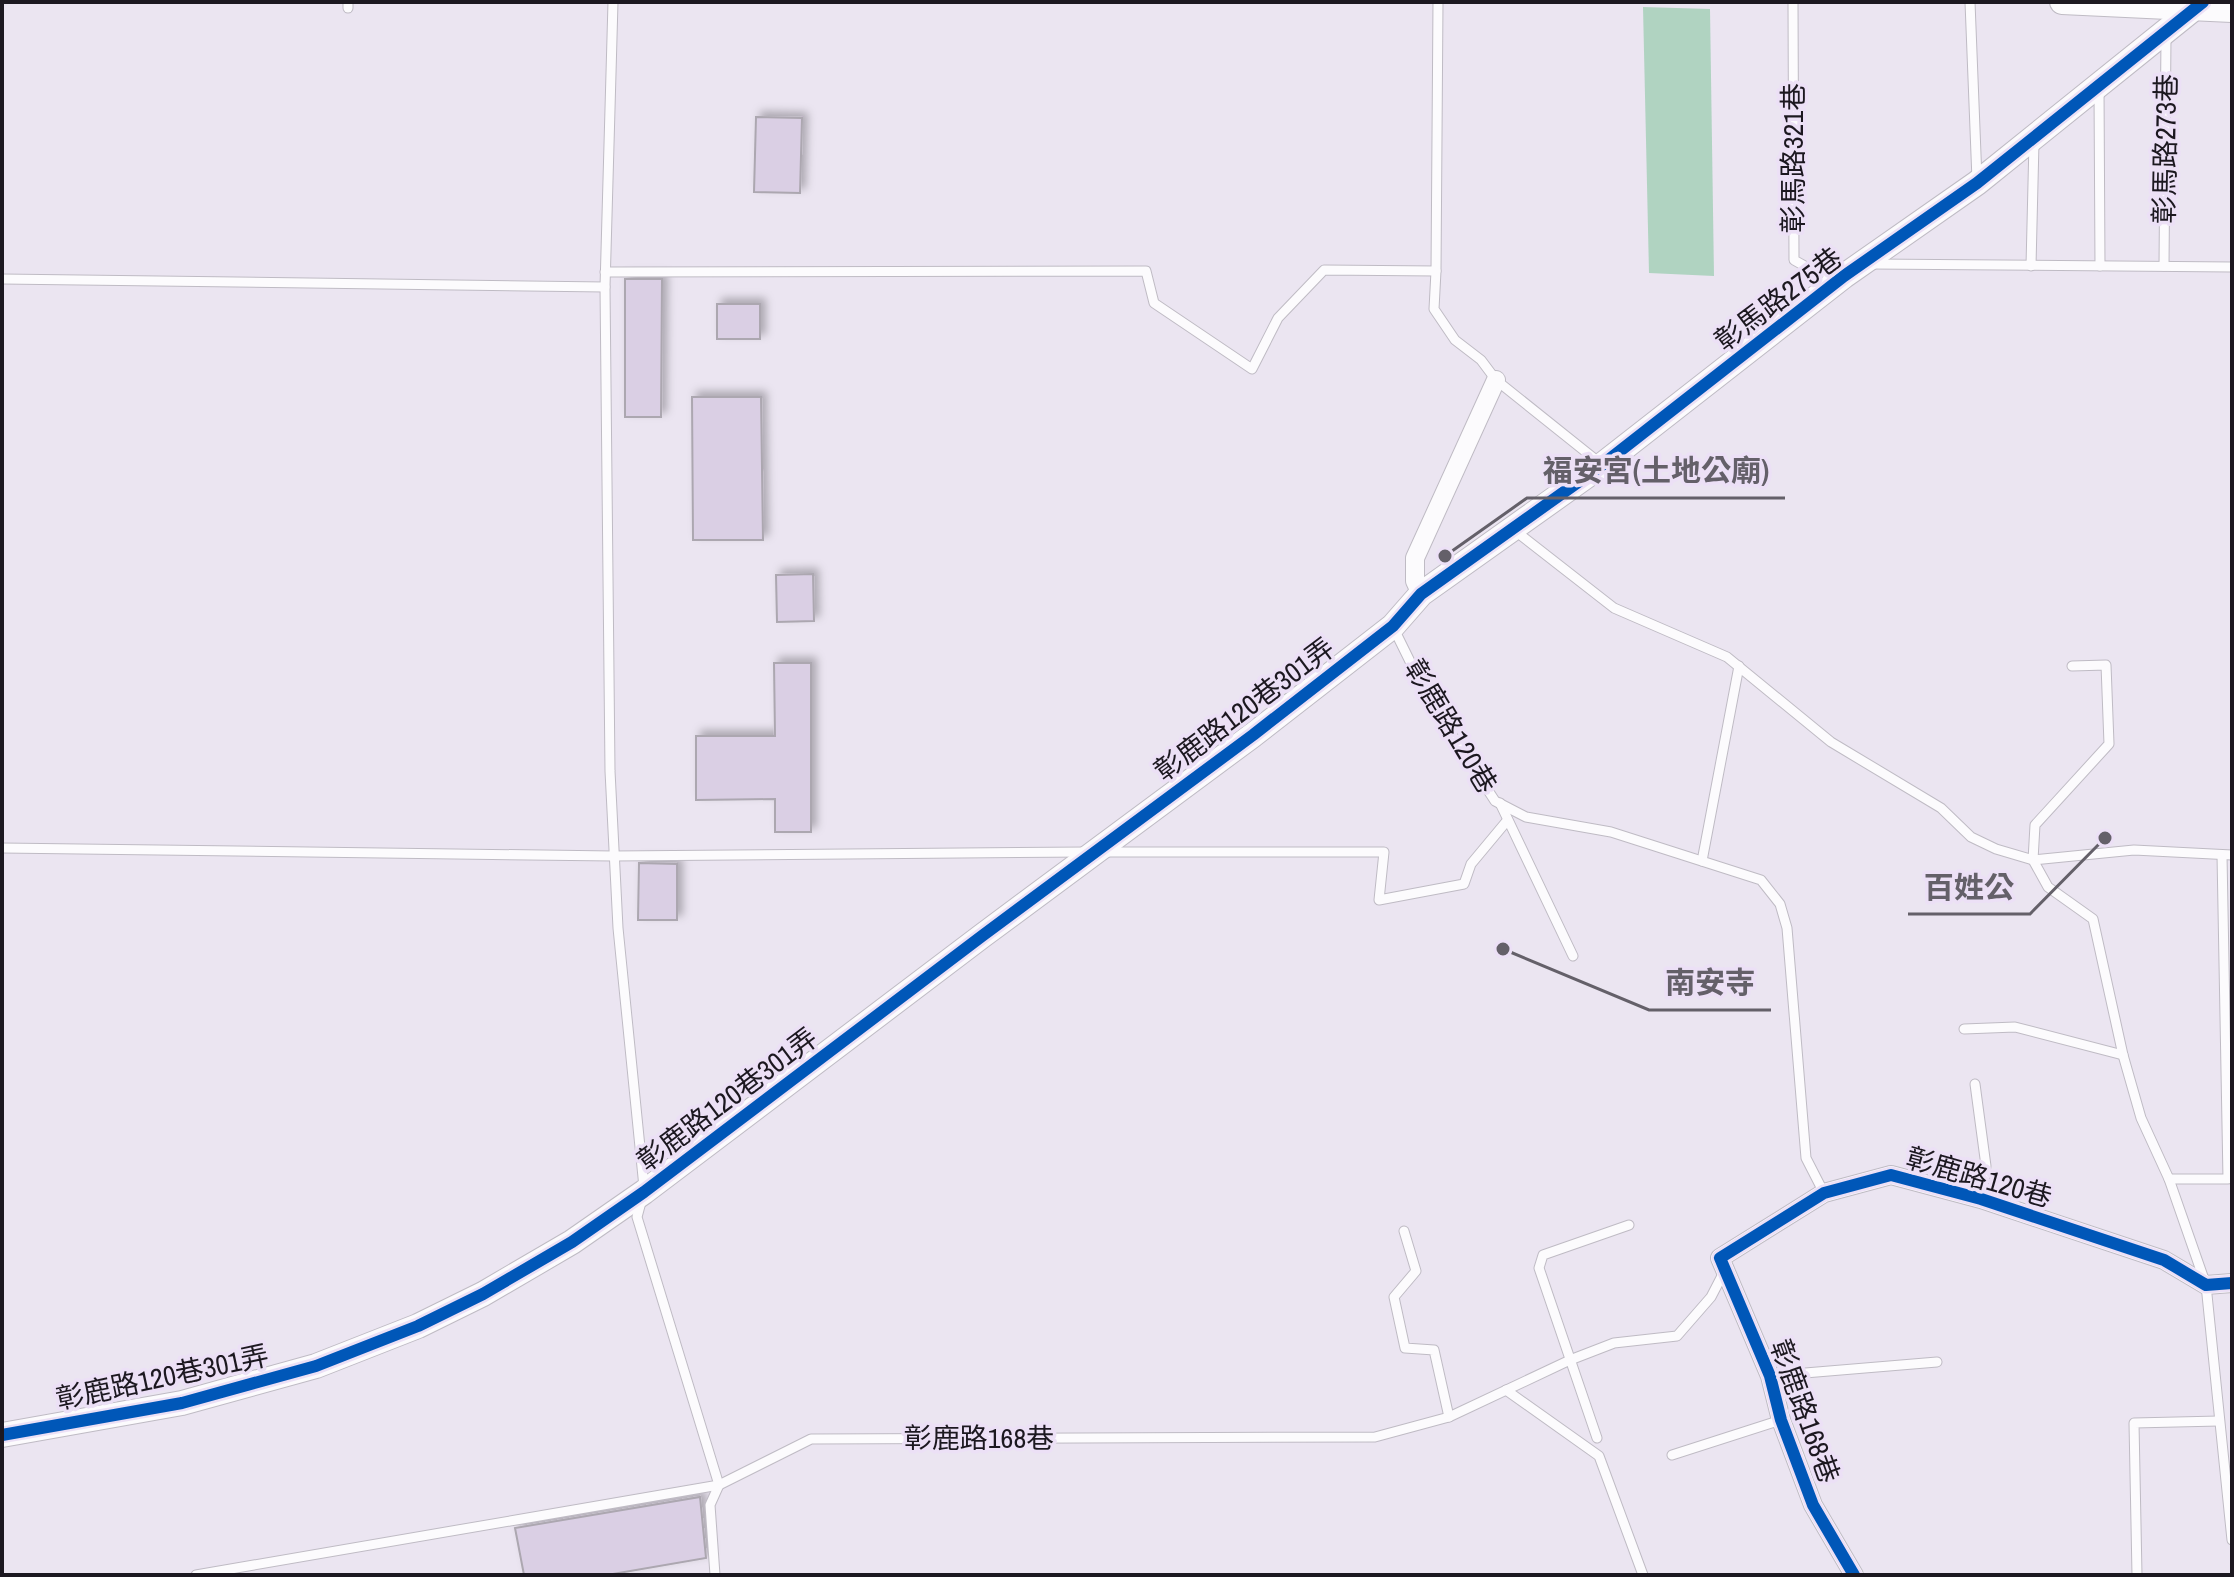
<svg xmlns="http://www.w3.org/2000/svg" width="2234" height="1577" font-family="'Archivo Narrow','Noto Sans TC',sans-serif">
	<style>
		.green { fill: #b0d3c1 }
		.building { fill: #dacfe4; stroke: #aca7b0; stroke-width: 2; filter: url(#shadow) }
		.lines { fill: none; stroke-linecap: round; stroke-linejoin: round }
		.lane-casing { stroke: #bfbbc4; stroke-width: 11 }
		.street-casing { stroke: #bfbbc4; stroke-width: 20 }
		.secondary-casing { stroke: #bfbbc4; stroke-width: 26 }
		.lane { stroke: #fcfbfd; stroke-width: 9 }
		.street { stroke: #fcfbfd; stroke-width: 18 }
		.secondary { stroke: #fcfbfd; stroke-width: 24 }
		.cycleway-casing { stroke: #ece0f6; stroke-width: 17 }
		.cycleway { stroke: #0057b8; stroke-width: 12 }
		.labels { text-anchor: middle; stroke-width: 7; stroke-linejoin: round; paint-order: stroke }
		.street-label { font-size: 28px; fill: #1c1820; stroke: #ece0f6 }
		.leader { fill: none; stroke: #646069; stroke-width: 3 }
		.callout-dot { fill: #646069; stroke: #ece0f6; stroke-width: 3 }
		.callout-label { font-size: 30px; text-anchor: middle; font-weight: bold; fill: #646069; stroke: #ece0f6; stroke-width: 7; stroke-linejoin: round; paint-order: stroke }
	</style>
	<defs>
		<filter id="shadow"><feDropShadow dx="5" dy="-5" stdDeviation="4" flood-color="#0004"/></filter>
	</defs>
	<rect width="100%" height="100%" fill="#ebe5f1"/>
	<!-- green -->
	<polygon class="green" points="1643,7 1710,9 1714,276 1649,273"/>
	<!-- building -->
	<g class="building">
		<polygon points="756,117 802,118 800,193 754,192"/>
		<polygon points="625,279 662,279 661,417 625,417"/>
		<rect x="717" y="304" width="43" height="35"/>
		<polygon points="692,397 761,397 763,540 693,540"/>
		<polygon points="813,574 814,621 777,622 776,575"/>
		<polygon points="774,663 811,663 811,832 775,832 775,799 696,800 696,736 775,736"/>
		<polygon points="639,863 677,864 677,920 638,920"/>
		<polygon points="700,1497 706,1558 607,1575 524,1575 515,1528"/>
	</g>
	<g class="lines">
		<!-- lane casing -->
		<g class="lane-casing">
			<g id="lane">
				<polyline points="613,2 605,287 610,771 618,928 644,1187"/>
				<polyline points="1438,2 1436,271 1434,309 1455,340 1481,360 1496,380 1601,464"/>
				<polyline points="1793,2 1794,260 1810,269 1837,275"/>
				<polyline points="1970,2 1977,180"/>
				<polyline points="348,8 348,2"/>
				<polyline points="2099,89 2100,266"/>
				<polyline points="1871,264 2232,267"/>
				<polyline points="2031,266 2034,142"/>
				<polyline points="2164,266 2166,37"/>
				<polyline points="605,272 1146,271 1154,303 1252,369 1278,318 1324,270 1436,271"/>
				<polyline points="2,279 605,287"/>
				<polyline points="1514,530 1614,608 1727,657 1831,742 1941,808 1971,837 1996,849 2033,860 2134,850 2232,855"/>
				<polyline points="1394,629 1428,698 1495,801 1526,817 1611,832 1761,880 1780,904 1787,928 1806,1158 1824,1193"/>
				<polyline points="2072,666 2106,665 2109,744 2035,825 2033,860 2048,887 2093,919 2123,1055 2141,1118 2169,1179 2206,1285 2232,1540"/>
				<polyline points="1500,803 1573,956"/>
				<polyline points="2,848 613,856 1087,852"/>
				<polyline points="1105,852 1384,852 1379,900 1464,884 1471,864 1506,822"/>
				<polyline points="1702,861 1739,666"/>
				<polyline points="1964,1029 2015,1027 2123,1055"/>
				<polyline points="1975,1084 1986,1166 1981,1199"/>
				<polyline points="2169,1179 2228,1179 2222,855"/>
				<polyline points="641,1202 637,1217 719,1485 710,1505 715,1575"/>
				<polyline points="1404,1231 1416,1271 1394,1297 1405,1348 1434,1350 1449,1417"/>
				<polyline points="1770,1376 1937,1362"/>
				<polyline points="1506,1390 1599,1456 1643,1575"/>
				<polyline points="1597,1438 1539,1268 1543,1255 1629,1225"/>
				<polyline points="1672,1455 1781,1420"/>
				<polyline points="196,1575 719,1485 811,1439 1375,1437 1449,1417 1570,1360 1614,1343 1677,1336 1711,1297 1725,1270"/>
				<polyline points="2137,1575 2134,1423 2219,1421"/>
			</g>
		</g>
		<!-- street casing -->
		<g class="street-casing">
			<g id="street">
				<polyline points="1421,594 1415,581 1415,558 1496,380"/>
				<polyline points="1854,1575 1813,1505 1781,1420 1770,1376 1720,1258 1824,1193 1891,1175 1981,1199 2164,1260 2206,1285 2232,1283"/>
			</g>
		</g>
		<!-- secondary casing -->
		<g class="secondary-casing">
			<g id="secondary">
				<polyline points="2062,2 2232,10"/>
				<polyline points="2,1435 182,1403 316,1366 418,1326 483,1294 572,1242 644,1192 982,936 1253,735 1393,626 1421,594 1602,465 1844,276 1977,183 2192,10"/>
			</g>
		</g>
		<!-- lane -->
		<use href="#lane" class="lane"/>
		<!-- street -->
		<use href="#street" class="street"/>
		<!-- secondary -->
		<use href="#secondary" class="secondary"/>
		<!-- cycleway casing -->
		<g class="cycleway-casing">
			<g id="cycleway">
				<polyline points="2,1435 182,1403 316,1366 418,1326 483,1294 572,1242 644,1192 982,936 1253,735 1393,626 1421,594 1602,465 1844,276 1977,183 2203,2"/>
				<polyline points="1854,1575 1813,1505 1781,1420 1770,1376 1720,1258 1824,1193 1891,1175 1981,1199 2164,1260 2206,1285 2232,1283"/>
			</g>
		</g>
		<!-- cycleway -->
		<use href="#cycleway" class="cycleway"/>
	</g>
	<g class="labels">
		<!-- street labels -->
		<g class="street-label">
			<text transform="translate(2165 149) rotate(-89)" y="10">彰馬路273巷</text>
			<text transform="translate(1793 158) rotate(-90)" y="10">彰馬路321巷</text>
			<text transform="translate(1778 299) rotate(-37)" y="10">彰馬路275巷</text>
			<text transform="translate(1244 709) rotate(-37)" y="10">彰鹿路120巷301弄</text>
			<text transform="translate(1451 726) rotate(59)" y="10">彰鹿路120巷</text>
			<text transform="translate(727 1099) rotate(-37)" y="10">彰鹿路120巷301弄</text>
			<text transform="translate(1979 1177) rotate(16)" y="10">彰鹿路120巷</text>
			<text transform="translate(162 1377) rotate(-12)" y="10">彰鹿路120巷301弄</text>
			<text transform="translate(1805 1411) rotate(70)" y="10">彰鹿路168巷</text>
			<text x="979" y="1448">彰鹿路168巷</text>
		</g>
	</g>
	<!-- callouts -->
	<path class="leader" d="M1445 556L1527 498H1785M2105 838L2030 914H1908M1503 949L1649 1010H1771"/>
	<g class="callout-dot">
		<circle cx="1445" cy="556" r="8"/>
		<circle cx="2105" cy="838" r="8"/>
		<circle cx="1503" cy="949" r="8"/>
	</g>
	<g class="callout-label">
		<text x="1656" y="481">福安宮(土地公廟)</text>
		<text x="1969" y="898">百姓公</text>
		<text x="1710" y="993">南安寺</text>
	</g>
	<!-- border -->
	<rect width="2234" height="1577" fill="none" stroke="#1c1820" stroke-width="8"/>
</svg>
